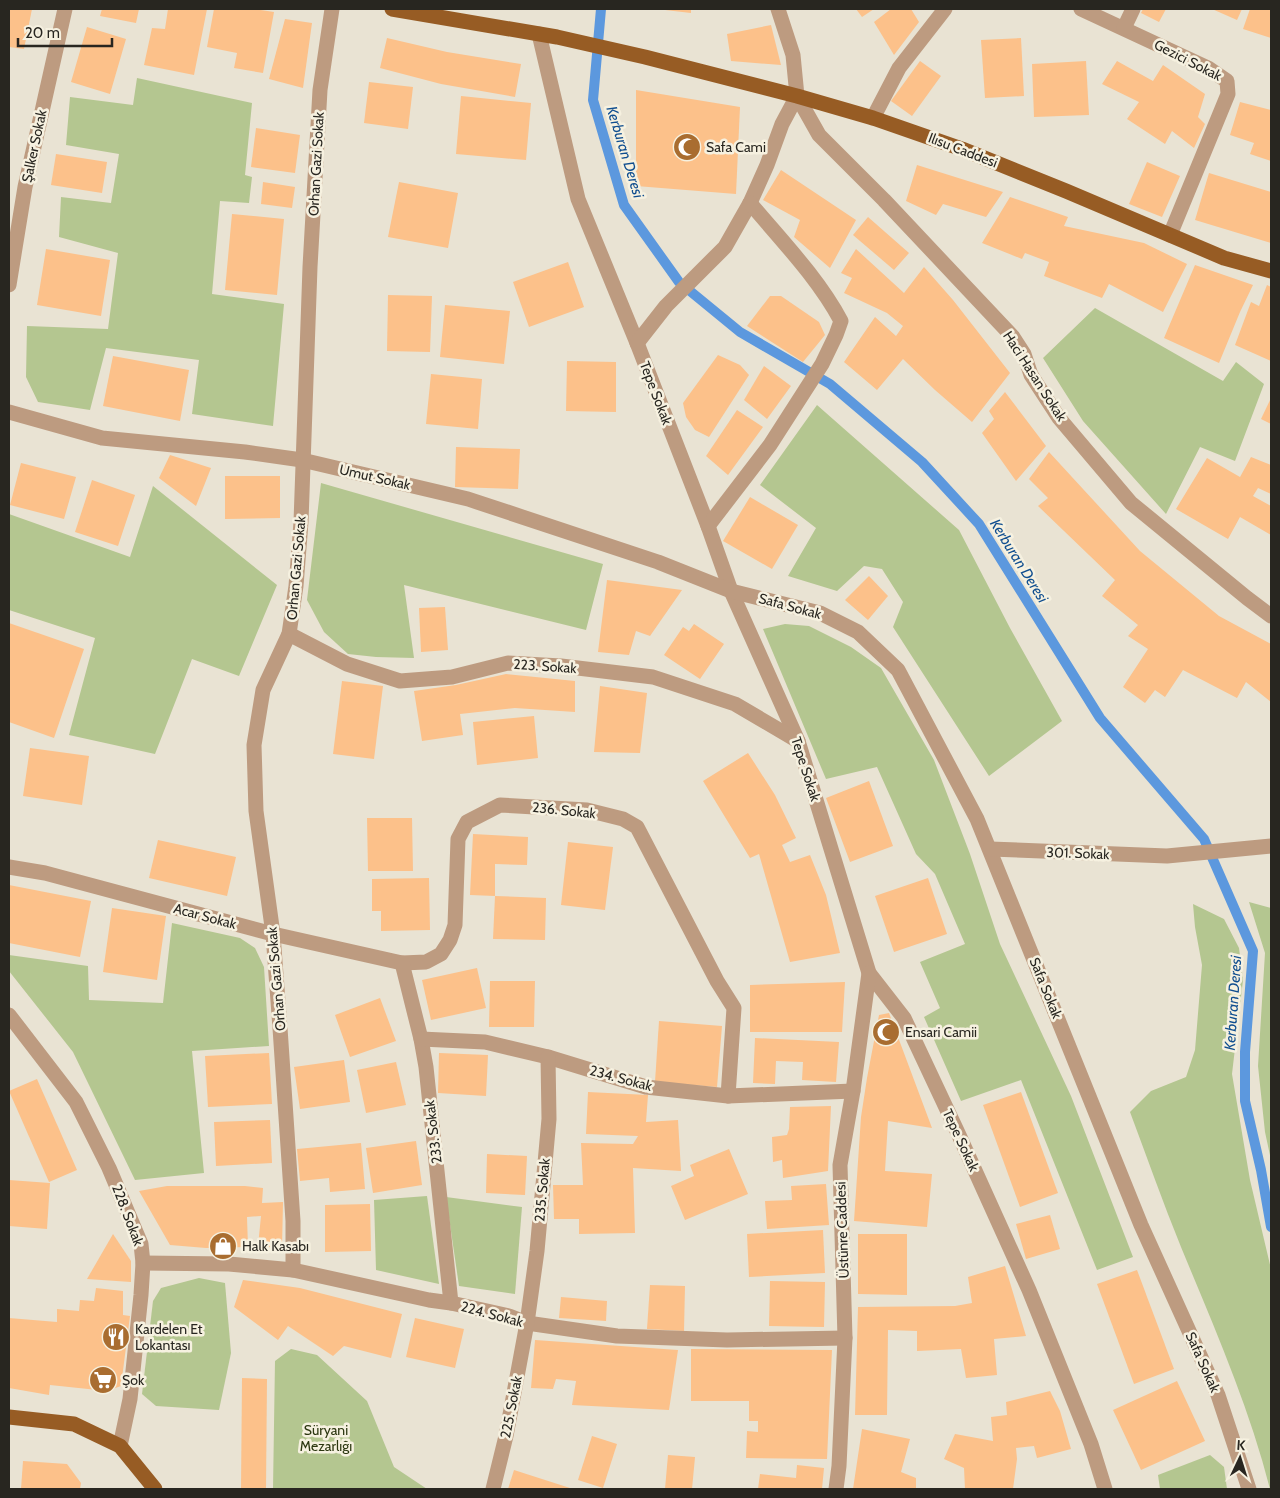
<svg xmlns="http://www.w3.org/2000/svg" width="1280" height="1498" font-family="Cabin,sans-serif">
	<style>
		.green { fill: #b4c690 }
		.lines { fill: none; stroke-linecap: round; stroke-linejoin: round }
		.stream { stroke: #5c98de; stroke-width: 10 }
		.building { fill: #fcc18a }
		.minor { stroke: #bd9b80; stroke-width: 15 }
		.major { stroke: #975c24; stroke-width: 15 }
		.labels { text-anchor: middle; stroke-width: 5; stroke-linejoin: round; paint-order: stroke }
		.street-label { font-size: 14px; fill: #282620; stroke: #f6f1e0 }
		.poi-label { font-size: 14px; fill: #282620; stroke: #f6f1e0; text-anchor: start }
		.park-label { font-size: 14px; fill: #2c3710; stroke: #f6f1e0 }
		.water-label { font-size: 15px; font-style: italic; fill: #104e8f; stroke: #f6f1e0 }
	</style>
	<rect width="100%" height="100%" fill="#e9e3d3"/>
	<!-- green -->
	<g class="green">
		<polygon points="137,78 252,103 245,175 252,177 249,203 220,201 212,294 284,304 273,426 192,414 199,360 106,348 90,410 38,402 26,377 27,326 108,329 118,253 59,237 61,197 111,203 119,154 66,145 70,97 133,105"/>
		<polygon points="1095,308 1223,381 1236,362 1264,384 1235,461 1200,447 1166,514 1083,421 1043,358"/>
		<polygon points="817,405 959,530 1010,628 1062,721 989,776 893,627 903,602 882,569 864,566 837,591 788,576 816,528 760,485"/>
		<polygon points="321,483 603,564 586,630 404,585 414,658 376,657 348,654 324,632 307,600"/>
		<polygon points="153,486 277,585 239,676 192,659 155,754 69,735 95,638 9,610 9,514 130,557"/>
		<polygon points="785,624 809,626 851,647 881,668 934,760 970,854 1000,944 1071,1096 1133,1257 1097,1270 1021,1080 961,1101 924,1017 940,1008 920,962 965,944 935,874 916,854 877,767 826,779 763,629"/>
		<polygon points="1249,902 1271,908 1271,1160 1265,1132 1258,1066 1265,953"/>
		<path d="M1193,904L1224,919L1239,948L1243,980L1232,1074L1250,1180L1271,1269V1489H1270C1249,1406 1214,1327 1181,1247C1163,1203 1147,1157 1130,1112L1151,1091L1186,1077L1195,1050L1202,965L1195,927Z"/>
		<polygon points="172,923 240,938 255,948 264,967 269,1046 192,1051 204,1173 135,1180 73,1052 9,971 9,955 88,966 89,1000 163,1003"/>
		<polygon points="427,1196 439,1284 376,1270 374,1200"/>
		<polygon points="446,1197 522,1207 515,1294 459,1286"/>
		<polygon points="199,1278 225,1283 231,1353 219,1410 156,1406 142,1394 153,1301 161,1288"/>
		<polygon points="291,1349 317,1355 367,1401 394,1467 427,1489 273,1489 275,1361"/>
		<polygon points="1210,1455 1224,1467 1227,1489 1160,1489 1158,1475"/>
	</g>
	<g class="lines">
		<!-- stream -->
		<polyline class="stream" points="601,9 593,100 624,205 679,282 740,332 830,384 922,462 979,524 1100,718 1204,839 1253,951 1245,1052 1245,1101 1261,1170 1271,1227"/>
	</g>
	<!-- building -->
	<g class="building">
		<polygon points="9,9 32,9 24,49 9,47"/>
		<polygon points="102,9 139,9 136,23 100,16"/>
		<polygon points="168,9 207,9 194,75 144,65 152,28 165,29"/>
		<polygon points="214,9 254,9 274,12 263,73 234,68 237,53 207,47"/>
		<polygon points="665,9 691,9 691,13 665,10"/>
		<polygon points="856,9 874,9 862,17"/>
		<polygon points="891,9 911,9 919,22 894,55 874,22"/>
		<polygon points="1143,9 1166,9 1159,22 1141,13"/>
		<polygon points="1212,9 1242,9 1237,20"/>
		<polygon points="1250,9 1271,9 1271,38 1243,29"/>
		<polygon points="285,19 312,23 303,88 269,79"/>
		<polygon points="771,25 781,65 731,61 727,34"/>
		<polygon points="87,27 126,39 110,94 71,82"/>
		<polygon points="387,38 447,52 521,64 515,97 441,84 380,68"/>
		<polygon points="1021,38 1024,96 985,98 981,40"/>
		<polygon points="920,61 941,76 912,116 891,101"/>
		<polygon points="1086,61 1089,115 1034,117 1032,64"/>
		<polygon points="1117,61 1153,81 1163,65 1205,94 1198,117 1205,124 1194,148 1172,131 1165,144 1127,119 1139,102 1102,84"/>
		<polygon points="369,82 413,87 408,129 364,123"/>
		<polygon points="636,90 740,107 736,194 636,186"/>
		<polygon points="461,96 531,103 526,160 456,154"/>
		<polygon points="1240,102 1271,110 1271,161 1250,154 1254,143 1230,135"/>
		<polygon points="256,128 300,135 295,173 251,167"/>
		<polygon points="56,154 107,162 102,193 51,185"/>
		<polygon points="1147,162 1180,176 1162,217 1129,204"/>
		<polygon points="917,165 1003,192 986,217 943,204 936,215 906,201"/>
		<polygon points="781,170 856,220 830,268 794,237 800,220 763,200"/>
		<polygon points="1209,173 1271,192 1271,243 1195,220"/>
		<polygon points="263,182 295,187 292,208 261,204"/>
		<polygon points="399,182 458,193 448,248 388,237"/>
		<polygon points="1010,197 1068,217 1064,226 1144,243 1187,264 1163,312 1109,284 1102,298 1044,276 1049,262 1025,253 1022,259 982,243"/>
		<polygon points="232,214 284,219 277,295 225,290"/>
		<polygon points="868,217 909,253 894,270 853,235"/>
		<polygon points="46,249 110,260 101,316 37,305"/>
		<polygon points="856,249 904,293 924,267 953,300 1010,373 972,422 935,390 903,359 877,390 844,362 875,317 896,336 903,326 887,313 844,293 852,278 841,273"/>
		<polygon points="568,262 584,307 529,327 513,282"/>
		<polygon points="1195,265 1253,285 1240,312 1219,363 1164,338"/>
		<polygon points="1267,285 1271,287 1271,361 1235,345 1251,302 1259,306"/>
		<polygon points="388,295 432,296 430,352 387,351"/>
		<polygon points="770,296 781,296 819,322 825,335 803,362 747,326"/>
		<polygon points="445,305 510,311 504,364 440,357"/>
		<polygon points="718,355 740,365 749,375 709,437 695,430 686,417 683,403"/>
		<polygon points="113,356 189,370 180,421 103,406"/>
		<polygon points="567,361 616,362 616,412 566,411"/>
		<polygon points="764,366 791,386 767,419 744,400"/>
		<polygon points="431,374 482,379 478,429 426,424"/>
		<polygon points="1005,392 1046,446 1016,481 982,433 994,419 989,411"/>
		<polygon points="1271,398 1271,424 1261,419"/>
		<polygon points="737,410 763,427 728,475 706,456"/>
		<polygon points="456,447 520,449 518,489 455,487"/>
		<polygon points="1049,452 1140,551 1219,616 1271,644 1271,702 1246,682 1237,698 1183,670 1165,697 1155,690 1145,703 1123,687 1148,649 1128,636 1138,625 1102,596 1115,580 1038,506 1048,498 1029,479"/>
		<polygon points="170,455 211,468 196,506 159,478"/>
		<polygon points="1251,457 1271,465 1271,494 1258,488 1253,496 1271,506 1271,535 1240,517 1228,539 1176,509 1207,458 1240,477"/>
		<polygon points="21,463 76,477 64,519 10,505"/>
		<polygon points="225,476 280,476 280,518 225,519"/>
		<polygon points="92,480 135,495 118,546 75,532"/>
		<polygon points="750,497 798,525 772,569 723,541"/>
		<polygon points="869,576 888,596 868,620 845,600"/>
		<polygon points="607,580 682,590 650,636 636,631 629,655 598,652"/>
		<polygon points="445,607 448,650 421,652 419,608"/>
		<polygon points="9,623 84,649 54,738 9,722"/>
		<polygon points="694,624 724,644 700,679 664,655 683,627 689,631"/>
		<polygon points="506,674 575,681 575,712 515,708 460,714 463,735 422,741 414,691 456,685"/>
		<polygon points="342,681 383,686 374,759 333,754"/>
		<polygon points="600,686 647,693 640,753 594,752"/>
		<polygon points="534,716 538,758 477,765 473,722"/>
		<polygon points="30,748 89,756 82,805 23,796"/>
		<polygon points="748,753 775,795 796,838 782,845 790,862 810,855 826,895 840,953 790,962 759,854 750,858 703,781"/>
		<polygon points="869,781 893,846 850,862 826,798"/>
		<polygon points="367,818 412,818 413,871 368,871"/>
		<polygon points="473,834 528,837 527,865 495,864 495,896 470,895"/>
		<polygon points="158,840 236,857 227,896 149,878"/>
		<polygon points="568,842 613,847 605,910 561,905"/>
		<polygon points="429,878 430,930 381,931 381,911 372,911 372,879"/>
		<polygon points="928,878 947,934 894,952 875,896"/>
		<polygon points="9,885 91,901 80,957 9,943"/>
		<polygon points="495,896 546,898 545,940 493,939"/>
		<polygon points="112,908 166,916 157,980 103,972"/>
		<polygon points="477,968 486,1008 431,1020 422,980"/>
		<polygon points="490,981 535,981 534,1027 489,1027"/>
		<polygon points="845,982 842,1032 750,1032 750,985"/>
		<polygon points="380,998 396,1041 350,1057 335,1015"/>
		<polygon points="889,1013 932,1128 888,1121 885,1171 932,1174 927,1227 854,1221 861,1117 867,1078 879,1015"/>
		<polygon points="659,1021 722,1026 717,1087 655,1082"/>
		<polygon points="755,1038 839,1042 836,1082 802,1080 803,1062 776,1061 775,1084 753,1083"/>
		<polygon points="269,1053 272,1104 208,1107 205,1056"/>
		<polygon points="439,1053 488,1055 486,1096 438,1093"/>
		<polygon points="344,1060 350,1102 300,1109 294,1067"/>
		<polygon points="396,1062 406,1105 366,1113 357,1070"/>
		<polygon points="37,1079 77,1170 49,1182 9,1091"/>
		<polygon points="588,1092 648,1095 646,1122 678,1120 681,1171 633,1168 635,1233 579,1234 579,1219 554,1219 553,1185 583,1185 581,1143 633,1144 638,1136 586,1134"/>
		<polygon points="1021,1092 1058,1193 1020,1207 983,1105"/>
		<polygon points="831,1106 828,1171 783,1178 782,1160 773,1162 772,1137 787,1135 789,1129 790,1107"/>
		<polygon points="270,1120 272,1163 216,1166 214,1122"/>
		<polygon points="416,1141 422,1185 373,1193 366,1148"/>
		<polygon points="361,1143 365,1189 330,1192 329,1178 300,1181 297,1149"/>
		<polygon points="729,1149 748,1194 685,1220 671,1186 694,1176 690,1165"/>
		<polygon points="487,1154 527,1156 525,1195 486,1193"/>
		<polygon points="9,1180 50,1183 47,1229 9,1226"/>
		<polygon points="826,1184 829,1225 767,1229 765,1201 792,1200 791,1186"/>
		<polygon points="167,1186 245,1186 263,1188 262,1203 283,1202 282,1248 258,1246 261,1216 247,1217 248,1247 206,1248 170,1245 139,1191"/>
		<polygon points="370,1204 371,1251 325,1252 325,1205"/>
		<polygon points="1050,1215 1060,1249 1026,1259 1016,1224"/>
		<polygon points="823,1230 825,1273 749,1277 747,1234"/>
		<polygon points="113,1234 131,1261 131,1282 87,1279"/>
		<polygon points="858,1234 907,1234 907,1295 858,1294"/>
		<polygon points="1005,1266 1026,1336 994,1339 997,1375 966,1378 961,1349 917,1351 917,1331 888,1330 887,1415 855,1415 858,1307 955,1306 972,1303 968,1277"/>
		<polygon points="1137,1270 1174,1369 1134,1384 1097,1284"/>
		<polygon points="243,1280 300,1288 402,1314 391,1358 344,1346 333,1356 288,1326 278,1340 234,1307"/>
		<polygon points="770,1281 825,1282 824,1327 769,1326"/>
		<polygon points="650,1285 685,1286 684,1331 647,1329"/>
		<polygon points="96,1288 123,1291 123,1315 130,1316 121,1386 107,1391 50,1385 49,1395 9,1388 9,1318 57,1322 57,1309 79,1311 80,1300 94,1301"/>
		<polygon points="561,1297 607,1301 606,1321 559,1318"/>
		<polygon points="415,1318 464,1329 455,1368 406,1357"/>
		<polygon points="535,1340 678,1350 669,1410 572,1405 576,1381 556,1379 553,1389 531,1388"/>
		<polygon points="691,1349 832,1350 827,1459 746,1458 747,1431 758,1432 758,1421 749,1421 749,1401 691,1401"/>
		<polygon points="242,1378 267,1379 266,1489 241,1489"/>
		<polygon points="1177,1381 1205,1441 1141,1470 1113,1410"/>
		<polygon points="1050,1391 1060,1411 1071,1449 1037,1458 1034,1446 1016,1448 1017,1459 1013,1489 965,1489 964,1468 944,1459 955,1434 993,1441 991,1417 1007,1415 1006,1402"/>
		<polygon points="862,1429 910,1439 901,1472 916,1478 916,1489 853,1489"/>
		<polygon points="592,1436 617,1444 603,1488 578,1480"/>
		<polygon points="668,1455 695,1457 692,1489 665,1489"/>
		<polygon points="23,1461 67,1464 81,1483 80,1489 21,1489"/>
		<polygon points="797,1465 824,1468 822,1489 758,1489 760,1474 796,1478"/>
		<polygon points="514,1470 570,1488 569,1489 508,1489"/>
	</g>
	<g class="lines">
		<!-- minor -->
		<g class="minor">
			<polyline points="778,9 793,55 797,96 819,135 884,200 1013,337 1024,354 1031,375 1059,418 1131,503 1247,598 1271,616"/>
			<polyline points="1081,9 1208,68 1227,81 1228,94 1170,235"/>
			<polyline points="1124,28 1133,9"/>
			<polyline points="539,34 578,199 637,343 708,526 731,591 798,741 869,973 904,1018 958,1133 1029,1290 1091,1444 1105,1489"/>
			<polyline points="873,118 899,68 945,9"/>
			<polyline points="9,285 25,187 65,9"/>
			<polyline points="637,343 666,306 725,247 750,203 767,165 782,124 797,96"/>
			<polyline points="9,412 102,438 245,452 302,460 468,499 658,562 731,591 820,613 858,632 898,670 977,819 1141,1225 1218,1395 1249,1489"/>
			<path d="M708,526L770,445L822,364L836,335L841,321C818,278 782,241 750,203"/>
			<polyline points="289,634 347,664 400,681 452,677 508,663 561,666 653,677 735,704 798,741"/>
			<polyline points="990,849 1167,856 1271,846"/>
			<polyline points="9,867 45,873 273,934 402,963 426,962 441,954 450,940 455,925 458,839 467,822 500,805 587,810 623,819 637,827 717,981 734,1008 728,1096"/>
			<polyline points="402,963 421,1039 426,1067 451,1303"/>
			<polyline points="9,1015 76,1102 109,1168 141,1244 143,1263 141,1295 130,1399 120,1446"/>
			<polyline points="421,1039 485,1042 548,1057 646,1087 728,1096 853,1091"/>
			<polyline points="143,1263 229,1264 293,1270 429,1300 451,1303 509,1316 527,1323 617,1336 727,1340 845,1338"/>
			<polyline points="293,1270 293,1221 280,1028 273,934 256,811 254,745 263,690 289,634 296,586 301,522 310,267 320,90 332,9"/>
			<polyline points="493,1489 506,1436 527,1323 537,1251 549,1119 548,1057"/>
			<polyline points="836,1489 839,1466 845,1338 840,1165 853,1091 869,973"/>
		</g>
		<!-- major -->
		<g class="major">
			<polyline points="392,9 557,37 645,57 797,96 873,118 962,149 1066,191 1224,258 1271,271"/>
			<polyline points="9,1417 74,1424 120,1446 155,1489"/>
		</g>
	</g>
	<!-- icons -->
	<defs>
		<g id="mosque-disc" transform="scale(1.4375)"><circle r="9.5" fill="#a96d30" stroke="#f6f1e0"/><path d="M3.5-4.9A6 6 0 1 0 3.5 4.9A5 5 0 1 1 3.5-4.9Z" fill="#fff"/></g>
		<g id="shop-disc" transform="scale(1.4375)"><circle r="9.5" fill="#a96d30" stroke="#f6f1e0"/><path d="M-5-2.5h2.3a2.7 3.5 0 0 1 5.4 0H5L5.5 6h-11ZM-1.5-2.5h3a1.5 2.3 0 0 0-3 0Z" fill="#fff"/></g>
		<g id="restaurant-disc" transform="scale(1.4375)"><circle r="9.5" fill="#a96d30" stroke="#f6f1e0"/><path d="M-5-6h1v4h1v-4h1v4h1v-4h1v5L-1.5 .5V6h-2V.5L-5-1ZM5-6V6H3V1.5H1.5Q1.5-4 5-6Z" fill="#fff"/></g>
		<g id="supermarket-disc" transform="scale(1.4375)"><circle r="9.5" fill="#a96d30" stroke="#f6f1e0"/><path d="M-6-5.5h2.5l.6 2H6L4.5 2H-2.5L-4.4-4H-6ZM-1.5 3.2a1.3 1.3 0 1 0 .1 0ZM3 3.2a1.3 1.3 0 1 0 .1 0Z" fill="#fff"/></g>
	</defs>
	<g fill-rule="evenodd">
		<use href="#mosque-disc" x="687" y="147"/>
		<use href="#mosque-disc" x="886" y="1032"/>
		<use href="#shop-disc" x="223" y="1246"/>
		<use href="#restaurant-disc" x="116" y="1337"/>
		<use href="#supermarket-disc" x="103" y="1380"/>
	</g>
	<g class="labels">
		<!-- street labels -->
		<g class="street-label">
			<text transform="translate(1188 60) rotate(27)" y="5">Gezici Sokak</text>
			<text transform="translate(34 146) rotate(-78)" y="5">Şalker Sokak</text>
			<text transform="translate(963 150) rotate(21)" y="5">Ilısu Caddesi</text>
			<text transform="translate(316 164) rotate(-87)" y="5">Orhan Gazi Sokak</text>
			<text transform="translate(1035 376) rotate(57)" y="5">Haci Hasan Sokak</text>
			<text transform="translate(656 393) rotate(69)" y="5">Tepe Sokak</text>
			<text transform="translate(375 477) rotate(13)" y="5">Umut Sokak</text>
			<text transform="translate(296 568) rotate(-85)" y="5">Orhan Gazi Sokak</text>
			<text transform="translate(790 606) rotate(15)" y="5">Safa Sokak</text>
			<text transform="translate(545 666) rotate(4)" y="5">223. Sokak</text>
			<text transform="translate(806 769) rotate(72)" y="5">Tepe Sokak</text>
			<text transform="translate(564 810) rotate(6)" y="5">236. Sokak</text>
			<text transform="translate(1078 853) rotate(2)" y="5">301. Sokak</text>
			<text transform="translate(205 916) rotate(15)" y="5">Acar Sokak</text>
			<text transform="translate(276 979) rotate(-95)" y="5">Orhan Gazi Sokak</text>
			<text transform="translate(1046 988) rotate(68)" y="5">Safa Sokak</text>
			<text transform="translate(621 1078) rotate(15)" y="5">234. Sokak</text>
			<text transform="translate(433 1132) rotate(-97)" y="5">233. Sokak</text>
			<text transform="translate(961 1140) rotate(65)" y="5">Tepe Sokak</text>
			<text transform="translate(542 1190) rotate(-85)" y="5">235. Sokak</text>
			<text transform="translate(128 1215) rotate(69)" y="5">228. Sokak</text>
			<text transform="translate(842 1230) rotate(-92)" y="5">Üstünre Caddesi</text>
			<text transform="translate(492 1314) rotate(15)" y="5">224. Sokak</text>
			<text transform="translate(1203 1362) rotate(66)" y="5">Safa Sokak</text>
			<text transform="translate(511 1407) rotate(-79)" y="5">225. Sokak</text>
		</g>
		<!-- poi labels -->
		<g class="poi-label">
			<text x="706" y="152">Safa Cami</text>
			<text x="905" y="1037">Ensari Camii</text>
			<text x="242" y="1251">Halk Kasabı</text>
			<text x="135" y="1334">Kardelen Et<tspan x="135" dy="16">Lokantası</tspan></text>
			<text x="122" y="1385">Şok</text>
		</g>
		<!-- park labels -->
		<g class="park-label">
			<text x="326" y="1435">Süryani<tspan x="326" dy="16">Mezarlığı</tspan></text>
		</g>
		<!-- water labels -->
		<g class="water-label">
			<text transform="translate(625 152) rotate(73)" y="5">Kerburan Deresi</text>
			<text transform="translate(1019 561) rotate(58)" y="5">Kerburan Deresi</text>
			<text transform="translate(1233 1003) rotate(-86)" y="5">Kerburan Deresi</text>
		</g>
	</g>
	<!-- border -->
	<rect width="1280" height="1498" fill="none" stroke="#282620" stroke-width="20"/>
	<!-- north arrow -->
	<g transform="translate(1240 1458) rotate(4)" stroke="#f6f1e0" stroke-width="4" paint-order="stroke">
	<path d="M0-4L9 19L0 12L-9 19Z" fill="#282620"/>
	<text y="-8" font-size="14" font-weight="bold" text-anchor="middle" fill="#282620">K</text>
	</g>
	<!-- scale -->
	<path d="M18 38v8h94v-8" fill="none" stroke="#282620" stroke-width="2.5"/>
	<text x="25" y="38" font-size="15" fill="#282620" stroke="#f6f1e0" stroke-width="4" paint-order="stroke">20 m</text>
</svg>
